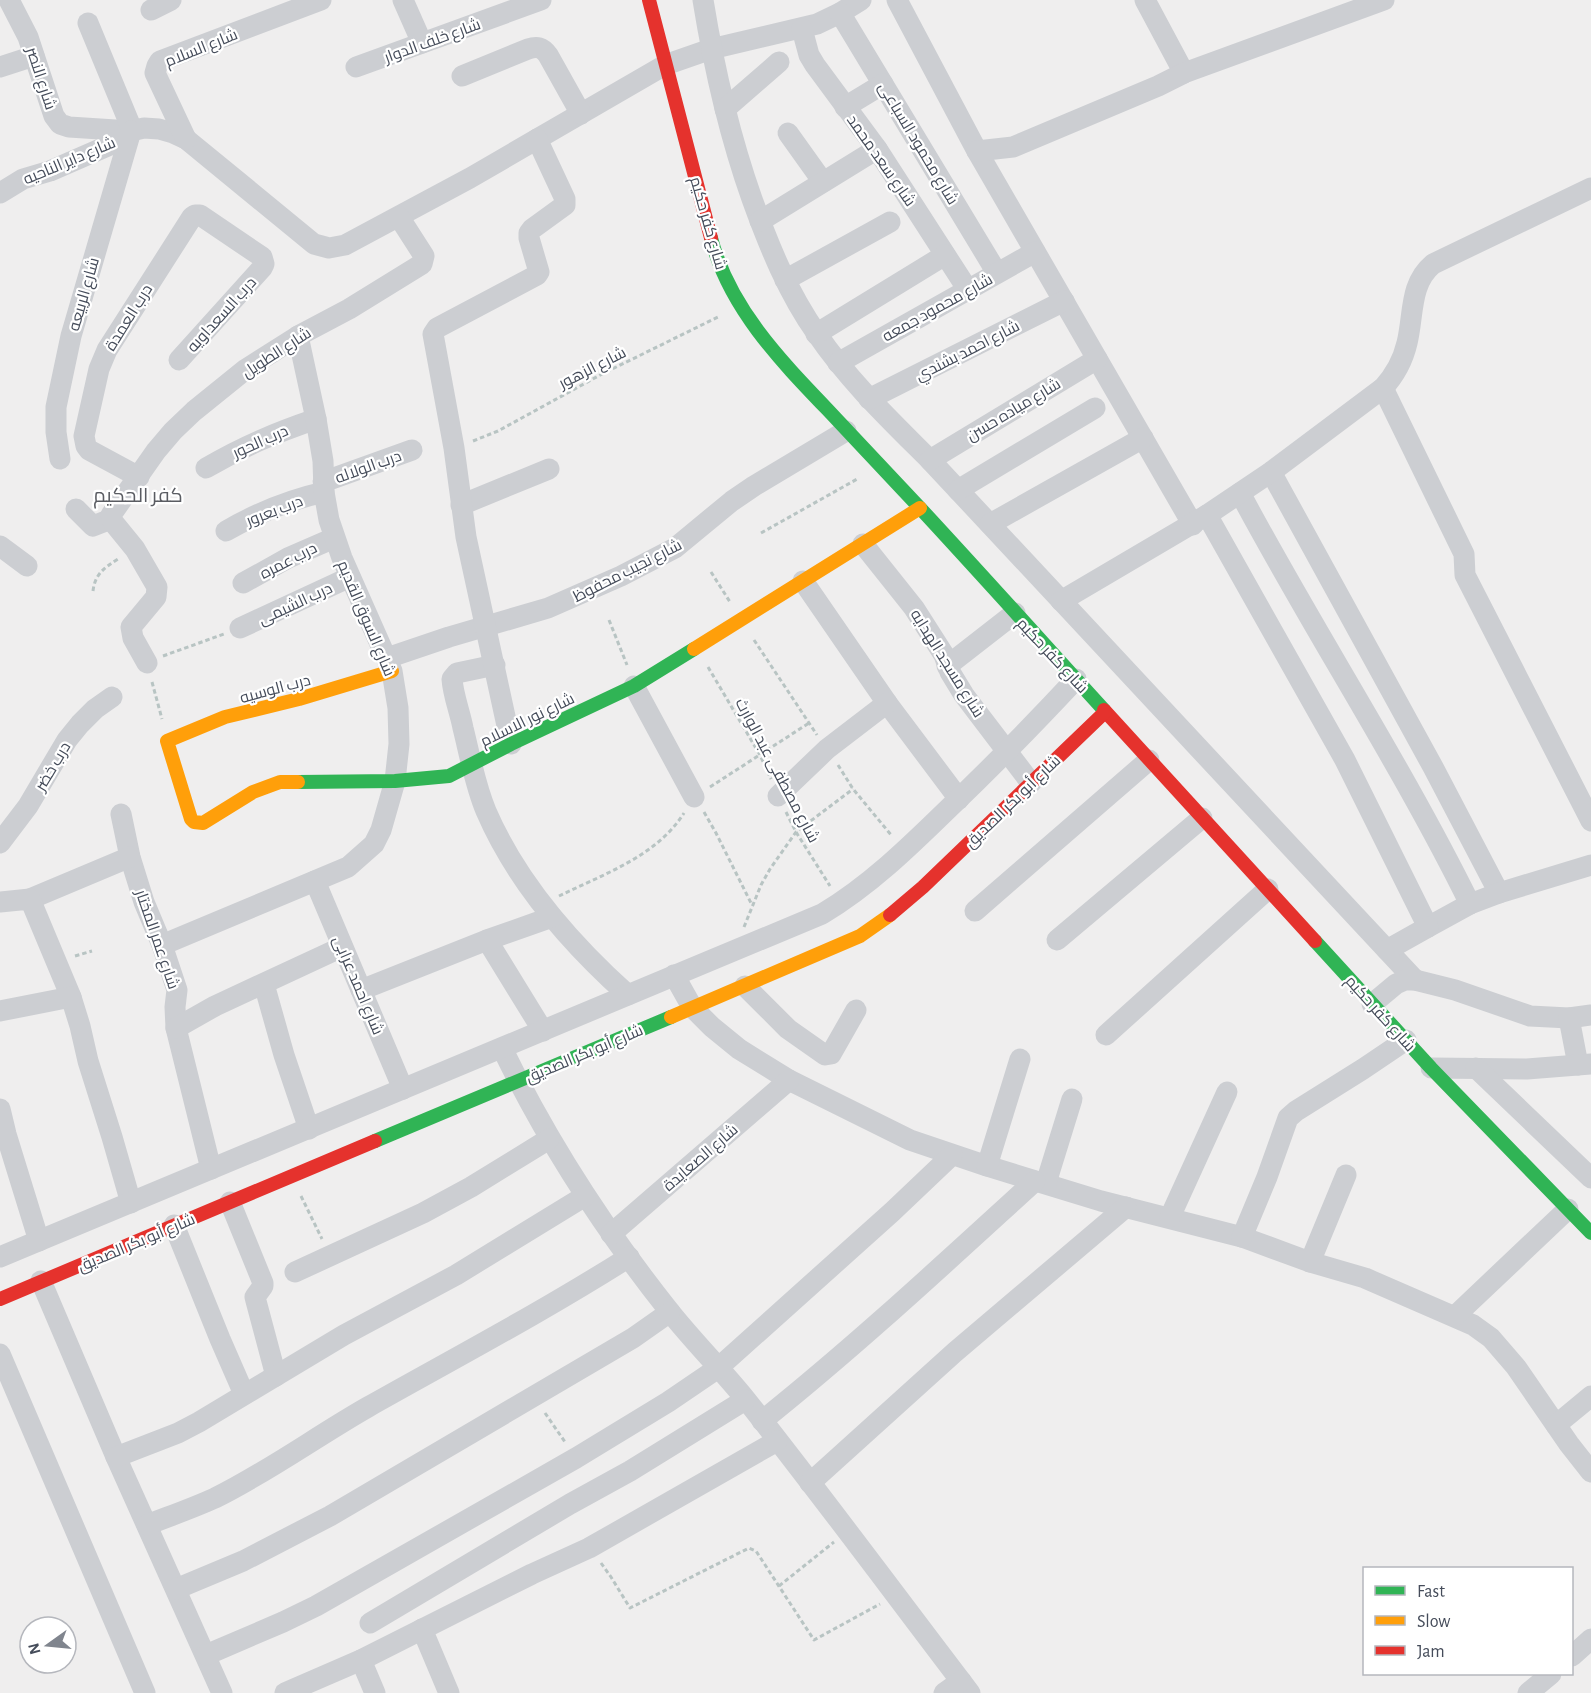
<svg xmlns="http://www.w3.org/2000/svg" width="1591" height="1693" font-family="'Alegreya Sans',Cairo,sans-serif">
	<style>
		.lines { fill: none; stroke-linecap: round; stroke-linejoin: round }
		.path { stroke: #b8c4c3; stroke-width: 3; stroke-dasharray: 4.5 3; stroke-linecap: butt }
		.street { stroke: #ccced2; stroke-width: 21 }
		.fast { stroke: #30b455; stroke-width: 14 }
		.slow { stroke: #ff9f0a; stroke-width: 14 }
		.jam { stroke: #e5322d; stroke-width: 14 }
		.labels { text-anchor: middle; stroke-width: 4.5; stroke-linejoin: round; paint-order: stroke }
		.street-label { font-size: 16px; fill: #454c5a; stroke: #fff }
		.quarter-label { font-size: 20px; fill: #5a5c62; stroke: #fff }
	</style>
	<rect width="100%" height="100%" fill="#efeeee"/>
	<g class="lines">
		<!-- path -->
		<g class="path">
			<polyline points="473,441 498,431 602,374 718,317"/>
			<polyline points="761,533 859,478"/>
			<polyline points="711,572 730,602"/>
			<path d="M93,591C95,574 104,568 118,559"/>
			<polyline points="609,620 627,665"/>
			<polyline points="754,640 817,735"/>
			<polyline points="163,656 224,634"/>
			<polyline points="708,667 760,755 771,779"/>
			<polyline points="152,682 162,719"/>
			<polyline points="838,765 853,789 892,836"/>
			<polyline points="710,787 809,723"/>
			<polyline points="704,812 716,833 752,905"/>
			<polyline points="786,812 796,832 830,886"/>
			<path d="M559,896C604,874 657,856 684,813"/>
			<polyline points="744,927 761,885 770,869 796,832 853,789"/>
			<polyline points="75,956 92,951"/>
			<polyline points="301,1196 322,1239"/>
			<polyline points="545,1413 565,1442"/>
			<polyline points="601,1563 611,1577 630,1608 749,1548 756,1551 814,1640 880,1604"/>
			<polyline points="779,1586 834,1542"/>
		</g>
		<!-- street -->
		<g class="street">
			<polyline points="9,0 28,37 54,116 60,124 69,127 131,131 144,128 159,129 173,133 186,139 314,244 329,248 345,245 470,178 665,65 711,49 817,24 840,13 861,0"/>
			<polyline points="403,0 422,43"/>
			<path d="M703,0C714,68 729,134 752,199C769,246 788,293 817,334C849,381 890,420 930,460L1415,980"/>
			<polyline points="897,0 977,151 1193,525"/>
			<polyline points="1145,0 1184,73"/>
			<polyline points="151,10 171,0"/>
			<polyline points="840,13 997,273"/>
			<polyline points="802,29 809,55 815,65 877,149 968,290"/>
			<polyline points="0,67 34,56"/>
			<polyline points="356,67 541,0"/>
			<path d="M462,76L528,49C537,46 542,47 548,55L581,114"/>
			<polyline points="845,107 883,84"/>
			<polyline points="725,109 779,62"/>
			<polyline points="788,133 823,182"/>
			<polyline points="186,139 155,73 157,66 160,61 321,0"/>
			<polyline points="977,151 1013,147 1158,86 1184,73 1384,0"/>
			<polyline points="0,193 23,179 50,171 112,144 127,136 131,131 131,127 88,23"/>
			<polyline points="760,221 877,149"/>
			<polyline points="785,280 890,222"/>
			<polyline points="816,334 945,255"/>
			<polyline points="838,363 1035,252"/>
			<polyline points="1383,388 1464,554 1465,575 1591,821"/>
			<polyline points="869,399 1064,301"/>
			<polyline points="60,459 56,432 56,407 71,336 131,131"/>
			<polyline points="930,460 1097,359"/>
			<path d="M206,468C244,446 275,433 316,419"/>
			<polyline points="1271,472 1433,767 1499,893"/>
			<polyline points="139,477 89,450 86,446 84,436 99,369 107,350 192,217 195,215 200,215 262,257 264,264 262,268 179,360"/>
			<polyline points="323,482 412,450"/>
			<polyline points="958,490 1095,408"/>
			<path d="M1240,493C1314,632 1401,764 1470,904"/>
			<polyline points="461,505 549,469"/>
			<polyline points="76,509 93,526 111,519"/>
			<polyline points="1207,515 1345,760 1428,927 1470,904 1499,893 1591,865"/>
			<polyline points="990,524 1143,438"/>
			<path d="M226,531C257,513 289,500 324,492"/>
			<polyline points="863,544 914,608 944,655 950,672 964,695 1031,783"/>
			<polyline points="0,546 27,566"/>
			<polyline points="803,581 887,703 959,799"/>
			<polyline points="243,583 288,558 334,538"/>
			<path d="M1061,601L1207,515L1271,472L1383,388C1395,375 1403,360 1407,343C1414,315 1409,284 1433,264L1591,188"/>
			<polyline points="240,628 350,577"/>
			<polyline points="387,658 449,637 548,608 621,576 675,548 732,501 754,486 846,431"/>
			<polyline points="147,663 133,638 131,627 156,597 157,587 135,549 113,522 111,515 156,451 173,431 194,411 246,369 298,336 349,309 422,264 424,256 399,217"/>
			<path d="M495,665L457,673L452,679C453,695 460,712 463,728C470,756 475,785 486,811C517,883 570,943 628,995"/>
			<polyline points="947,666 1015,613"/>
			<polyline points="634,686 694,797"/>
			<polyline points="511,744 466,537 454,448 433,334 437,328 537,275 539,272 529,238 529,233 532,229 565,205 565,199 537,139"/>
			<polyline points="778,796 827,749 887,703"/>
			<polyline points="121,814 130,857 144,902 162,945 177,990 175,1007 176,1028 211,1169"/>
			<polyline points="0,843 28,806 67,740 80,724 95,709 112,697"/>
			<polyline points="315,881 403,1089"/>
			<polyline points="30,899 130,857"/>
			<polyline points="0,902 30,899 71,997 80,1026 88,1061 112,1137 131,1203"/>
			<polyline points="975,911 1149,760"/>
			<polyline points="487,940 543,1031"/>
			<polyline points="1057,940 1202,818"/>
			<polyline points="162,945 348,867 374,844 381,830 395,781 399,744 398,708 392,671 342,558 329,520 324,492 323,461 316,419 298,336"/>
			<polyline points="1387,950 1428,927"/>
			<polyline points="674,975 692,1007 712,1027 739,1049 789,1080 910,1140 987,1166 1101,1201 1242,1237 1310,1262 1365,1278 1473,1325 1491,1338 1516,1367 1569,1444 1591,1472"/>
			<polyline points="264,984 284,1055 309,1129"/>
			<polyline points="745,986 788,1029 825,1055 831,1054 856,1010"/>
			<polyline points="361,990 487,940 552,917"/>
			<polyline points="1372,1004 1396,984 1405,980 1415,980 1455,990 1530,1016 1569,1018 1591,1015"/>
			<polyline points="0,1011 71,997"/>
			<polyline points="1569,1018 1578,1065"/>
			<polyline points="176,1028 215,1006 342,947"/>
			<polyline points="1106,1035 1268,889"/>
			<path d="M502,1048C548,1143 604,1229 670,1312C694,1342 722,1370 747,1401C823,1497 896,1596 970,1693"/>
			<polyline points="1431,1068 1527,1069 1591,1064"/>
			<polyline points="1476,1068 1591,1178"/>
			<polyline points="0,1109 6,1134 39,1241"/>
			<polyline points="987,1166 1020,1059"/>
			<polyline points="1046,1183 1072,1099"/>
			<polyline points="230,1202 263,1283 263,1286 255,1297 256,1301 276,1376"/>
			<polyline points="1170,1217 1227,1092"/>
			<polyline points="174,1225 220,1339 244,1394"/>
			<polyline points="611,1234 789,1080"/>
			<polyline points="1242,1237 1267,1177 1288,1118 1296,1111 1363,1069 1406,1040"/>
			<path d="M0,1257L822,914C869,886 908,848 948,809C992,767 1034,724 1076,679"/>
			<polyline points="1310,1262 1346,1175"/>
			<polyline points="295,1272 423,1213 471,1187 549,1139"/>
			<polyline points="41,1281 116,1457 222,1693"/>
			<polyline points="1455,1316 1568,1209"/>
			<polyline points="0,1354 145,1693"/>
			<path d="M762,1421C857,1345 945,1263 1035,1181"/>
			<polyline points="1556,1425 1591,1396"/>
			<polyline points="116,1457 178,1433 199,1422 344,1335 456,1275 585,1196"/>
			<polyline points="810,1483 955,1352 1126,1207"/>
			<path d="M147,1525C170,1516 193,1508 215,1498C268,1472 317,1436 368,1407C455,1358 544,1311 629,1257"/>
			<polyline points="176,1589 243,1561 330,1516 633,1338 670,1312"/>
			<polyline points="370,1623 570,1504 630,1471 745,1400"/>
			<polyline points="422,1629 449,1693"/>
			<polyline points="206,1655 283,1622 316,1606 576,1458 668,1402 718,1368 892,1212 952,1155"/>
			<polyline points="1572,1656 1591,1639"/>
			<polyline points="361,1660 375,1693"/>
			<polyline points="285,1693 361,1660 532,1574 589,1548 777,1441"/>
			<polyline points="944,1693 961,1681"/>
			<polyline points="1528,1693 1551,1674"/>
		</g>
		<!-- fast -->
		<g class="fast">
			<path d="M711,238C729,307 779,359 827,409C858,442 889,475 920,508C982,575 1043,643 1104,710"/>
			<polyline points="298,782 395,781 449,776 511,744 634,686 694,649"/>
			<polyline points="1315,941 1431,1068 1591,1233"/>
			<polyline points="375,1141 671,1017"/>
		</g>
		<!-- slow -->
		<g class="slow">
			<polyline points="694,649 920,508"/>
			<polyline points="298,782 280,782 253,792 203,823 194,822 191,819 167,741 225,717 299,699 392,671"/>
			<polyline points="671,1017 860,936 890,915"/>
		</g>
		<!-- jam -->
		<g class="jam">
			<polyline points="649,0 711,238"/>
			<polyline points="1104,710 1315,941"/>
			<polyline points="890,915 923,887 1105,712"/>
			<polyline points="0,1299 375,1141"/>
		</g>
	</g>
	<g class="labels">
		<!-- street labels -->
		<g class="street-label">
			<text transform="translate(432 40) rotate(-20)" y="6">شارع خلف الدوار</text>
			<text transform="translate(201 47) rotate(-22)" y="6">شارع السلام</text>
			<text transform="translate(42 78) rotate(72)" y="6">شارع النصر</text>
			<text transform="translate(919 143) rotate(59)" y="6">شارع محمود السباعى</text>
			<text transform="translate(69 160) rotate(-23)" y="6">شارع داير الناحيه</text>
			<text transform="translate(882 160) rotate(55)" y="6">شارع سعد محمد</text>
			<text transform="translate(709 223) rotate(74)" y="6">شارع كفر حكيم</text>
			<text transform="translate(83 294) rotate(-74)" y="6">شارع الربيعه</text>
			<text transform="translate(937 307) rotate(-29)" y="6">شارع محمود جمعه</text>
			<text transform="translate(221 314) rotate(-48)" y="6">درب السعداويه</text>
			<text transform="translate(128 317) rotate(-58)" y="6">درب العمدة</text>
			<text transform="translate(967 350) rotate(-27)" y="6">شارع احمد بشندي</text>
			<text transform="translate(276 352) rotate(-33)" y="6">شارع الطويل</text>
			<text transform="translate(592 367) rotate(-27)" y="6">شارع الزهور</text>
			<text transform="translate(1013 409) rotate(-31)" y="6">شارع مياده حسن</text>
			<text transform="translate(260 441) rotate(-24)" y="6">درب الحور</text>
			<text transform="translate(368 466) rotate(-20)" y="6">درب الولاله</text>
			<text transform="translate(274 510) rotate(-21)" y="6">درب بعرور</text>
			<text transform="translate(288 560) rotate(-27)" y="6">درب عمره</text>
			<text transform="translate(627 570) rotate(-27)" y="6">شارع نجيب محفوظ</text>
			<text transform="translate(295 603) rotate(-25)" y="6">درب الشيمى</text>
			<text transform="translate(367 618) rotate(67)" y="6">شارع السوق القديم</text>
			<text transform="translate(1053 655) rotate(47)" y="6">شارع كفر حكيم</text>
			<text transform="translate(948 663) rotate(58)" y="6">شارع مسجد الهدايه</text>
			<text transform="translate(275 688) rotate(-15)" y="6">درب الوسيه</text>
			<text transform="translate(527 719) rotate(-26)" y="6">شارع نور الاسلام</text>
			<text transform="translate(52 766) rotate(-59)" y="6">درب خضر</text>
			<text transform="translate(778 770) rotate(62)" y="6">شارع مصطفى عبد الوارث</text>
			<text transform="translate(1012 801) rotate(-44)" y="6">شارع أبو بكر الصديق</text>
			<text transform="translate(158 939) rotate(71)" y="6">شارع عمر المختار</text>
			<text transform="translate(359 985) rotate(67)" y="6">شارع احمد عرابى</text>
			<text transform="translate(1381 1013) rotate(48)" y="6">شارع كفر حكيم</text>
			<text transform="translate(584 1053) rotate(-23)" y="6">شارع أبو بكر الصديق</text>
			<text transform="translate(700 1157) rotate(-41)" y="6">شارع الصعايدة</text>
			<text transform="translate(136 1242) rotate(-23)" y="6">شارع أبو بكر الصديق</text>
		</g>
		<!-- quarter labels -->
		<g class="quarter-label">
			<text x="138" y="502">كفر الحكيم</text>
		</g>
	</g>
	<!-- legend -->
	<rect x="1363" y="1567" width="210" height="108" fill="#ffffff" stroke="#b5b7bd" stroke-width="1.5"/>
	<rect x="1375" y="1586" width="30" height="9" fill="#30b455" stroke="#b5b7bd" stroke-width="1.5"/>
	<text x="1417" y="1597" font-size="18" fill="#454c5a">Fast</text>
	<rect x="1375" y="1616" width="30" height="9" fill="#ff9f0a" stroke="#b5b7bd" stroke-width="1.5"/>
	<text x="1417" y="1627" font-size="18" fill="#454c5a">Slow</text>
	<rect x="1375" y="1646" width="30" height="9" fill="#e5322d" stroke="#b5b7bd" stroke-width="1.5"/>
	<text x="1417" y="1657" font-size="18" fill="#454c5a">Jam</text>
	<!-- north arrow -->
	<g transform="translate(48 1645) rotate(255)"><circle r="28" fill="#ffffff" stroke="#b5b7bd" stroke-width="1.5"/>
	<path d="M0-4.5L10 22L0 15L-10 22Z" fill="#80858e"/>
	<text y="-9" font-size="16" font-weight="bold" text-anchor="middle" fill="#454c5a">N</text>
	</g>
</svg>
